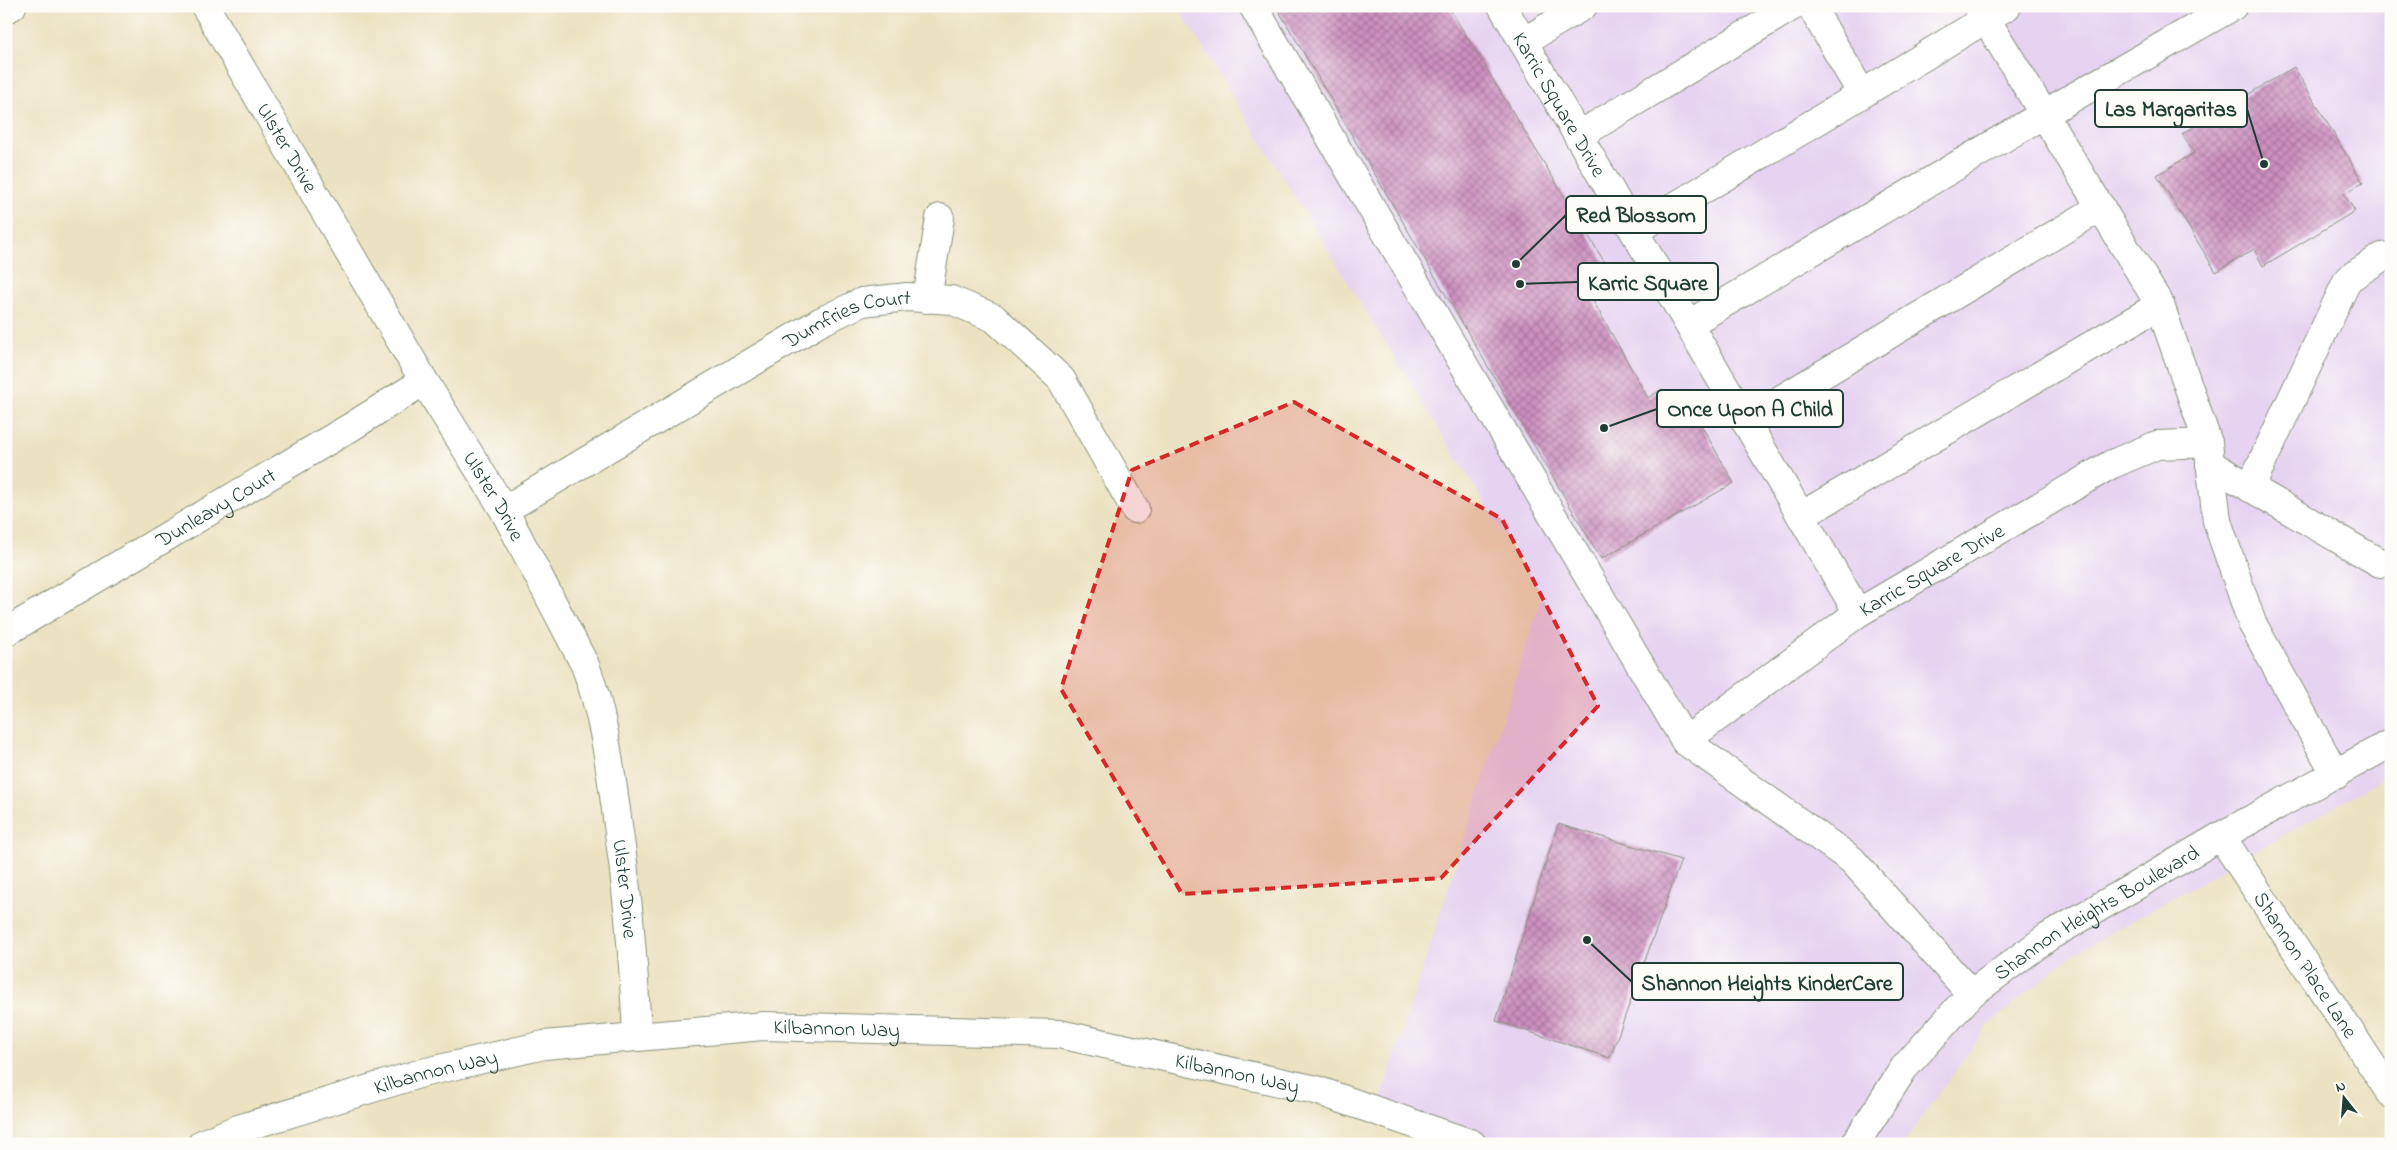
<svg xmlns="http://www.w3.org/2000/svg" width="2397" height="1150" font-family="'Indie Flower',sans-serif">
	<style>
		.built { fill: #e5d3f1 }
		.building { fill: url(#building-cross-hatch) }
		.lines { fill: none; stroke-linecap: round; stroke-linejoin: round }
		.minor-casing { stroke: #85907a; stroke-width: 30 }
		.minor { stroke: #fff; stroke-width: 28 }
		.marked { fill: #d62828; fill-opacity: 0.2; stroke: #d62828; stroke-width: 4; stroke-dasharray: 10 6; stroke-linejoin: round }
		.labels { text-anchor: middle; stroke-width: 4; stroke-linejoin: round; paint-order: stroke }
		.street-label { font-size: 21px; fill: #1f3d34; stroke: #fdfcf7 }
		.leader { fill: none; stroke: #1f3d34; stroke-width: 2 }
		.callout-dot { fill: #1f3d34; stroke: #fdfcf7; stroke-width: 2 }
		.callout { fill: #fdfcf7; stroke: #1f3d34; stroke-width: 2 }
		.callout-label { font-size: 22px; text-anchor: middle; font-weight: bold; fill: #1f3d34 }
	</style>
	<defs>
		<pattern id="building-cross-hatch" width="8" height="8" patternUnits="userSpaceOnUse" patternTransform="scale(1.25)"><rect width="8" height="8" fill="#cd8fc0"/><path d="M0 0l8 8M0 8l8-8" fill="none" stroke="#a6769d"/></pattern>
	</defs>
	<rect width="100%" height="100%" fill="#fdfcf7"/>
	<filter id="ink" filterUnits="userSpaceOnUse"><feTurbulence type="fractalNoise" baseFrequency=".02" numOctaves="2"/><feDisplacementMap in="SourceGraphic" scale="10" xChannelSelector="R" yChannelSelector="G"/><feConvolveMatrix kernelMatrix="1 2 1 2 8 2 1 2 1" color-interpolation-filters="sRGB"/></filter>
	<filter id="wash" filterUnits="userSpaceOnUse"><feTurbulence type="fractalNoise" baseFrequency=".0096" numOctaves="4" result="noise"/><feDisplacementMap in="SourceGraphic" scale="20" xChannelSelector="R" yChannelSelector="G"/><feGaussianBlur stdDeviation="1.12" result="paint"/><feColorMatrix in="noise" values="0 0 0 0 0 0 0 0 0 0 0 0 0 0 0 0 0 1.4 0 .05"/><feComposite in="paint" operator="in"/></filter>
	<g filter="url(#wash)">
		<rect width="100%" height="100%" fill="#ebe2c1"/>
		<!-- built -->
		<polygon class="built" points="1177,6 2391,6 2391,774 2072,955 1988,1025 1903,1144 1499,1144 1380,1102 1542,596"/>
		<g id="blocks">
			<!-- building -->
			<g class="building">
				<polygon points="1276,6 1448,6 1613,276 1588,292 1648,398 1662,389 1682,424 1696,416 1734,483 1601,559"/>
				<polygon points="2294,67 2363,183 2344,194 2355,211 2263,266 2254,249 2216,272 2157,175 2194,153 2182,134"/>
				<polygon points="1558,824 1681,860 1610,1058 1496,1021"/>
			</g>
		</g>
	</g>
	<g filter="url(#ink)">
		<use href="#blocks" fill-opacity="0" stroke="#85907a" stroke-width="1"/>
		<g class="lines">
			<!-- minor casing -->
			<g class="minor-casing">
				<g id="minor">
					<path id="s1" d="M205,6L424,381L504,510L585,665C603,712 609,760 616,810C627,885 634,961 637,1037"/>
					<polyline points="1253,6 1685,741 1852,860 1971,994"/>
					<path id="s2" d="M1502,6L1858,613L2110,465L2157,445L2208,443L2217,521L2252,623L2336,775"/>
					<polyline points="1811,6 1862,94 2007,6"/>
					<polyline points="1978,6 2160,305 2208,443"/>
					<polyline points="6,9 12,6"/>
					<polyline points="1523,42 1583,6"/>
					<polyline points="1578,136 1793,6"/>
					<polyline points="1634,231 1862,94"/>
					<polyline points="927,299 940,218"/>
					<polyline points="1689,324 2044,114 2233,6"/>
					<polyline points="1745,421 2101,207"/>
					<polyline points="2210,464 2380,563 2391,562"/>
					<polyline points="2250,488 2348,279 2382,257 2391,256"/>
					<path id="s3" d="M504,510L820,322L862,302L907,297L951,300L994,318L1061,379L1135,509"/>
					<polyline points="1801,516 2160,305"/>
					<path id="s4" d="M6,632L351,427L424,381"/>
					<polyline points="1685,741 1858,613"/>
					<path id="s5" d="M2221,836L2391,1094"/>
					<path id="s6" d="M202,1144L235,1130L422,1073L544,1045L764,1026L1059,1034L1316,1090L1472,1144"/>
					<path id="s7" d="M1855,1144L1904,1068L1971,994L2048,937L2221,836L2391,743"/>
				</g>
			</g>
			<!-- minor -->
			<use href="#minor" class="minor"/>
		</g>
	</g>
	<!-- marked area -->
	<path class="marked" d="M1294,402L1502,519L1598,706L1441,878L1182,894L1061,689L1132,470Z"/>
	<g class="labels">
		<!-- street labels -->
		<g class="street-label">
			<text dy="7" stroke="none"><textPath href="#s2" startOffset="114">Karric Square Drive</textPath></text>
			<text dy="7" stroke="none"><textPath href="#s1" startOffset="164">Ulster Drive</textPath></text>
			<text dy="7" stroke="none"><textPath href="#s3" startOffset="395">Dumfries Court</textPath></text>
			<text dy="7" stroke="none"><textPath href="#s1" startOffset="569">Ulster Drive</textPath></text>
			<text dy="7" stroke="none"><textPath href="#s4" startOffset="244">Dunleavy Court</textPath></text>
			<text dy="7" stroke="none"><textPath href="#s2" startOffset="789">Karric Square Drive</textPath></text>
			<text dy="7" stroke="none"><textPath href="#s1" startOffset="989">Ulster Drive</textPath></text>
			<text dy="7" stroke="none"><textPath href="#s7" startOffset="340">Shannon Heights Boulevard</textPath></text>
			<text dy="7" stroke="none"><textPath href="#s5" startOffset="154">Shannon Place Lane</textPath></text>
			<text dy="7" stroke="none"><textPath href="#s6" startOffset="650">Kilbannon Way</textPath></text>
			<text dy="7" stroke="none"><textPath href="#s6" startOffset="245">Kilbannon Way</textPath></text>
			<text dy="7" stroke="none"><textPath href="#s6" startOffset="1055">Kilbannon Way</textPath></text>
		</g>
	</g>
	<!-- callouts -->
	<path class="leader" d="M2264 164L2247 109M1516 264L1566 215M1520 284L1578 282M1604 428L1657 409M1587 940L1632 982"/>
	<g class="callout-dot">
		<circle cx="2264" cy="164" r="5"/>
		<circle cx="1516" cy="264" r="5"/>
		<circle cx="1520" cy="284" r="5"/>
		<circle cx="1604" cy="428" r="5"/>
		<circle cx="1587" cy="940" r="5"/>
	</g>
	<g class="callout">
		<rect x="2095" y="90" width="152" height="37" rx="5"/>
		<rect x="1566" y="196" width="140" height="37" rx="5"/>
		<rect x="1578" y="263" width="140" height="37" rx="5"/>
		<rect x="1657" y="390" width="186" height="37" rx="5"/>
		<rect x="1632" y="963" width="271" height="37" rx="5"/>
	</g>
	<g class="callout-label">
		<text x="2171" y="116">Las Margaritas</text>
		<text x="1636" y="222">Red Blossom</text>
		<text x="1648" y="290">Karric Square</text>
		<text x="1750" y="416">Once Upon A Child</text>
		<text x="1767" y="990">Shannon Heights KinderCare</text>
	</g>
	<!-- margin -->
	<rect width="2397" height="1150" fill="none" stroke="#fdfcf7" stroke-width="25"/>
	<!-- north arrow -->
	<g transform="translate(2344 1098) rotate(343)" stroke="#fdfcf7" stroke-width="4" paint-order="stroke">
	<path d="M0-4L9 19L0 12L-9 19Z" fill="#1f3d34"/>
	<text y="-8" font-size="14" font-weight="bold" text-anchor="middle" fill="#1f3d34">N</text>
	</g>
</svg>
